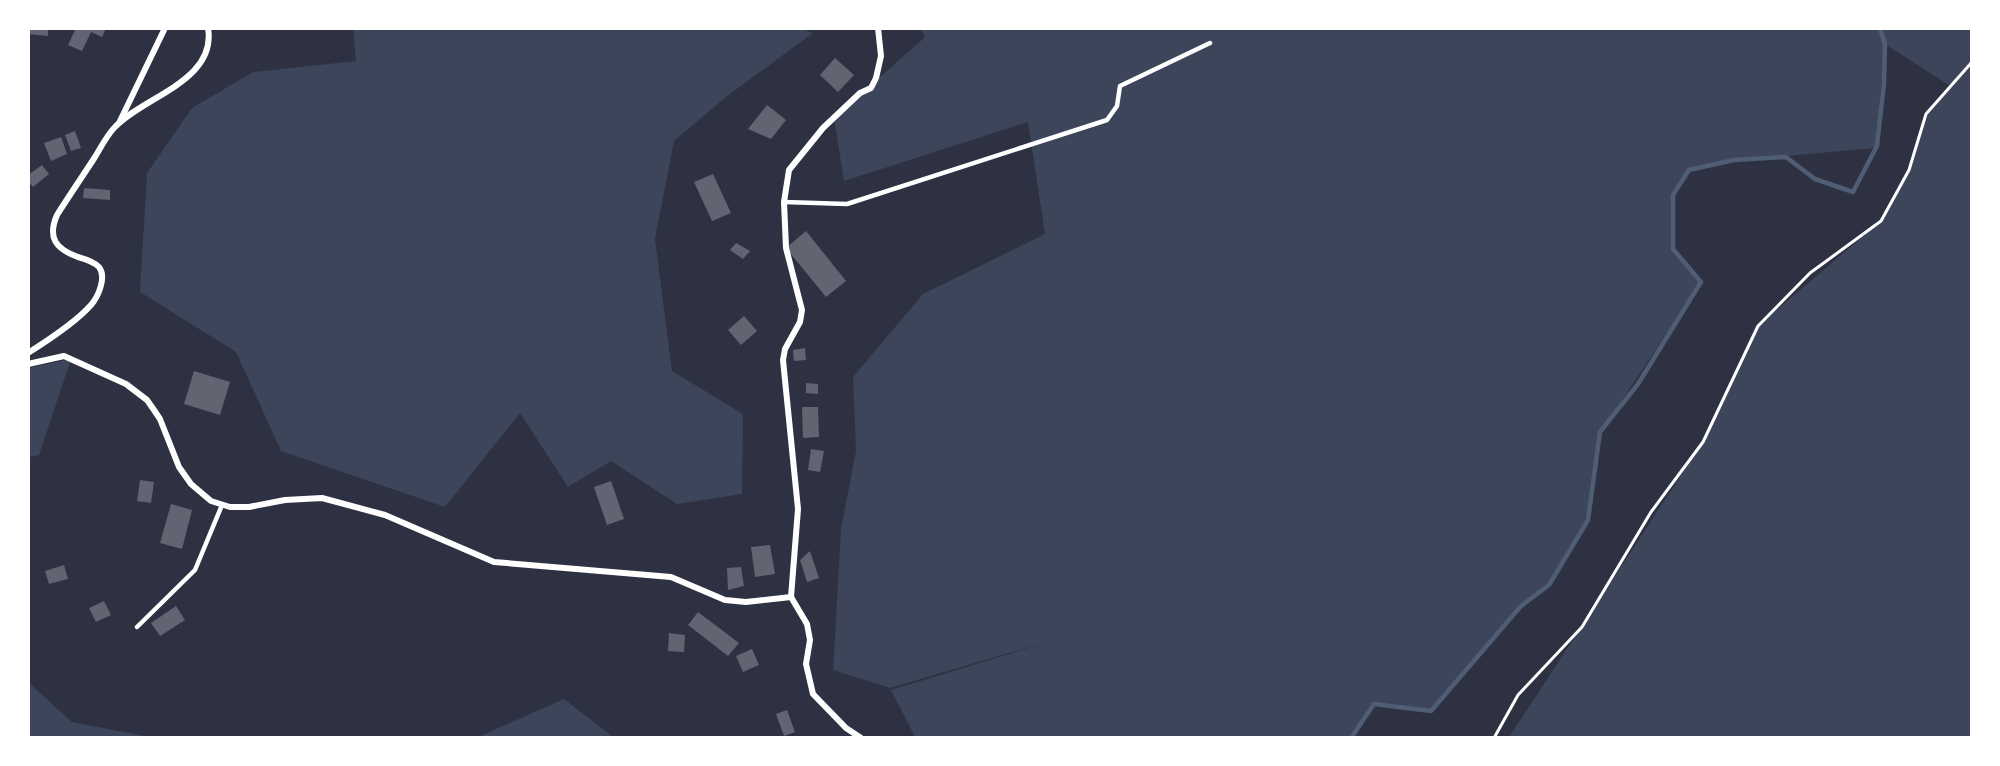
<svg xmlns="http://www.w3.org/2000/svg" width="2000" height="766" font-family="'Noto Sans',sans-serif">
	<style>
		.green { fill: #3c4559 }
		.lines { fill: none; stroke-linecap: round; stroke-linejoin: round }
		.stream { stroke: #4f5d75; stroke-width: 4.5 }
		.building { fill: #626471 }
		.path { stroke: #fff; stroke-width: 3 }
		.service { stroke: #fff; stroke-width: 4.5 }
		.minor { stroke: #fff; stroke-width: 6 }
	</style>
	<rect width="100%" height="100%" fill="#2d3142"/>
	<!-- green -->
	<g class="green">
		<polygon points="798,28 813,33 726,97 674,141 655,239 672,371 743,414 742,494 677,504 611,461 568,487 520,413 445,507 281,451 236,352 140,292 147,173 192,108 253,72 356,61 353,29"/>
		<polygon points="921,29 1971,29 1971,737 1509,737 1703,442 1759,325 1881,221 1909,172 1926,117 1950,86 1885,44 1876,148 1729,161 1689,171 1673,195 1675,251 1701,282 1599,435 1589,515 1549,585 1532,597 1478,654 1432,709 1374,704 1351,737 915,737 891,690 1061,638 890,688 833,670 841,529 856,451 853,377 923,294 1045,234 1028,122 844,181 834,118 925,37"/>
		<polygon points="71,359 39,455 29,457 28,368"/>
		<polygon points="28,682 72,722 150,737 29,737"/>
		<polygon points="564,699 613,737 478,737"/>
	</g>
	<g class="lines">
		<!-- stream -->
		<polyline class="stream" points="1351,738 1374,704 1431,711 1521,606 1549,585 1588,520 1600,432 1638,384 1701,282 1673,249 1673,195 1689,170 1734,160 1786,157 1815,179 1853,192 1877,146 1884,83 1885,44 1880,28"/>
	</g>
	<!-- building -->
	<g class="building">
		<polygon points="28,28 48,28 48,36 28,34"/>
		<polygon points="76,28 106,28 102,37 91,32 82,51 68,45"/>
		<polygon points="835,58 854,75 838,92 820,75"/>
		<polygon points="767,105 786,120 771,139 748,129"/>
		<polygon points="75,131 81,148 71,151 65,135"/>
		<polygon points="61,137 67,154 51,161 44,143"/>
		<polygon points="42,165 49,174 33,187 28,181 28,175"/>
		<polygon points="713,174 731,213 712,221 694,182"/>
		<polygon points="84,188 110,190 110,200 83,198"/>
		<polygon points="806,231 846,281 826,297 786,248"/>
		<polygon points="736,243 750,251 743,259 730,250"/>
		<polygon points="744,316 757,331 741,345 728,330"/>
		<polygon points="805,348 806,360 794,361 793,350"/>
		<polygon points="194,371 230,382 220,415 184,404"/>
		<polygon points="806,383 818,384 818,394 806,393"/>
		<polygon points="802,407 818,407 819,437 803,438"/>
		<polygon points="811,449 824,451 820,472 808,470"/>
		<polygon points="140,480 154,482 151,503 137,501"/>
		<polygon points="611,481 624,519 607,525 594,487"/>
		<polygon points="171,504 192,510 182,549 160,543"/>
		<polygon points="770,545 775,574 755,577 751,547"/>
		<polygon points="810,551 819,578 807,582 800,560"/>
		<polygon points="64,565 68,579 49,584 45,571"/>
		<polygon points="741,567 744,586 728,590 727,568"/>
		<polygon points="104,601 111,615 96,622 89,608"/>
		<polygon points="176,606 185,620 160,636 151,623"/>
		<polygon points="698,612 739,643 728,656 688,625"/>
		<polygon points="669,633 685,635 684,652 668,651"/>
		<polygon points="752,649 759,665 743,672 736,656"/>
		<polygon points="787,710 795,732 784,736 776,714"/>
	</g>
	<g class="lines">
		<!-- path -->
		<polyline class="path" points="1494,738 1518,695 1582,627 1651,512 1703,442 1758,326 1810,273 1881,221 1909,170 1926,114 1972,62"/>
		<!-- service -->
		<g class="service">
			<polyline points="784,202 847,204 1107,120 1117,106 1120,86 1210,43"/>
			<polyline points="137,627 195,570 222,505"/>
		</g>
		<!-- minor -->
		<g class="minor">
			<polyline points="120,121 165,28"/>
			<path d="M28,353C47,341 77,321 91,305C98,297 107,277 99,267C93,261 85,259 78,257C56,249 47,238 57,215C69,196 82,177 95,157C101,147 107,135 115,127C144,96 217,81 208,28"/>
			<polyline points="28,364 64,356 126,384 147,400 154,410 160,419 179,467 191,484 211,501 230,507 249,507 285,500 322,498 385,515 494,562 671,577 725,600 746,602 791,597 807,624 810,640 806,664 813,694 846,728 861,738"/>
			<polyline points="791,597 798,509 783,360 785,349 800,322 802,310 786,248 784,202 789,170 823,128 860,93 871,88 876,78 881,56 878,28"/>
		</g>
	</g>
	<!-- border -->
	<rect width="2000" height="766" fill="none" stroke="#ffffff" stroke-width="60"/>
</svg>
